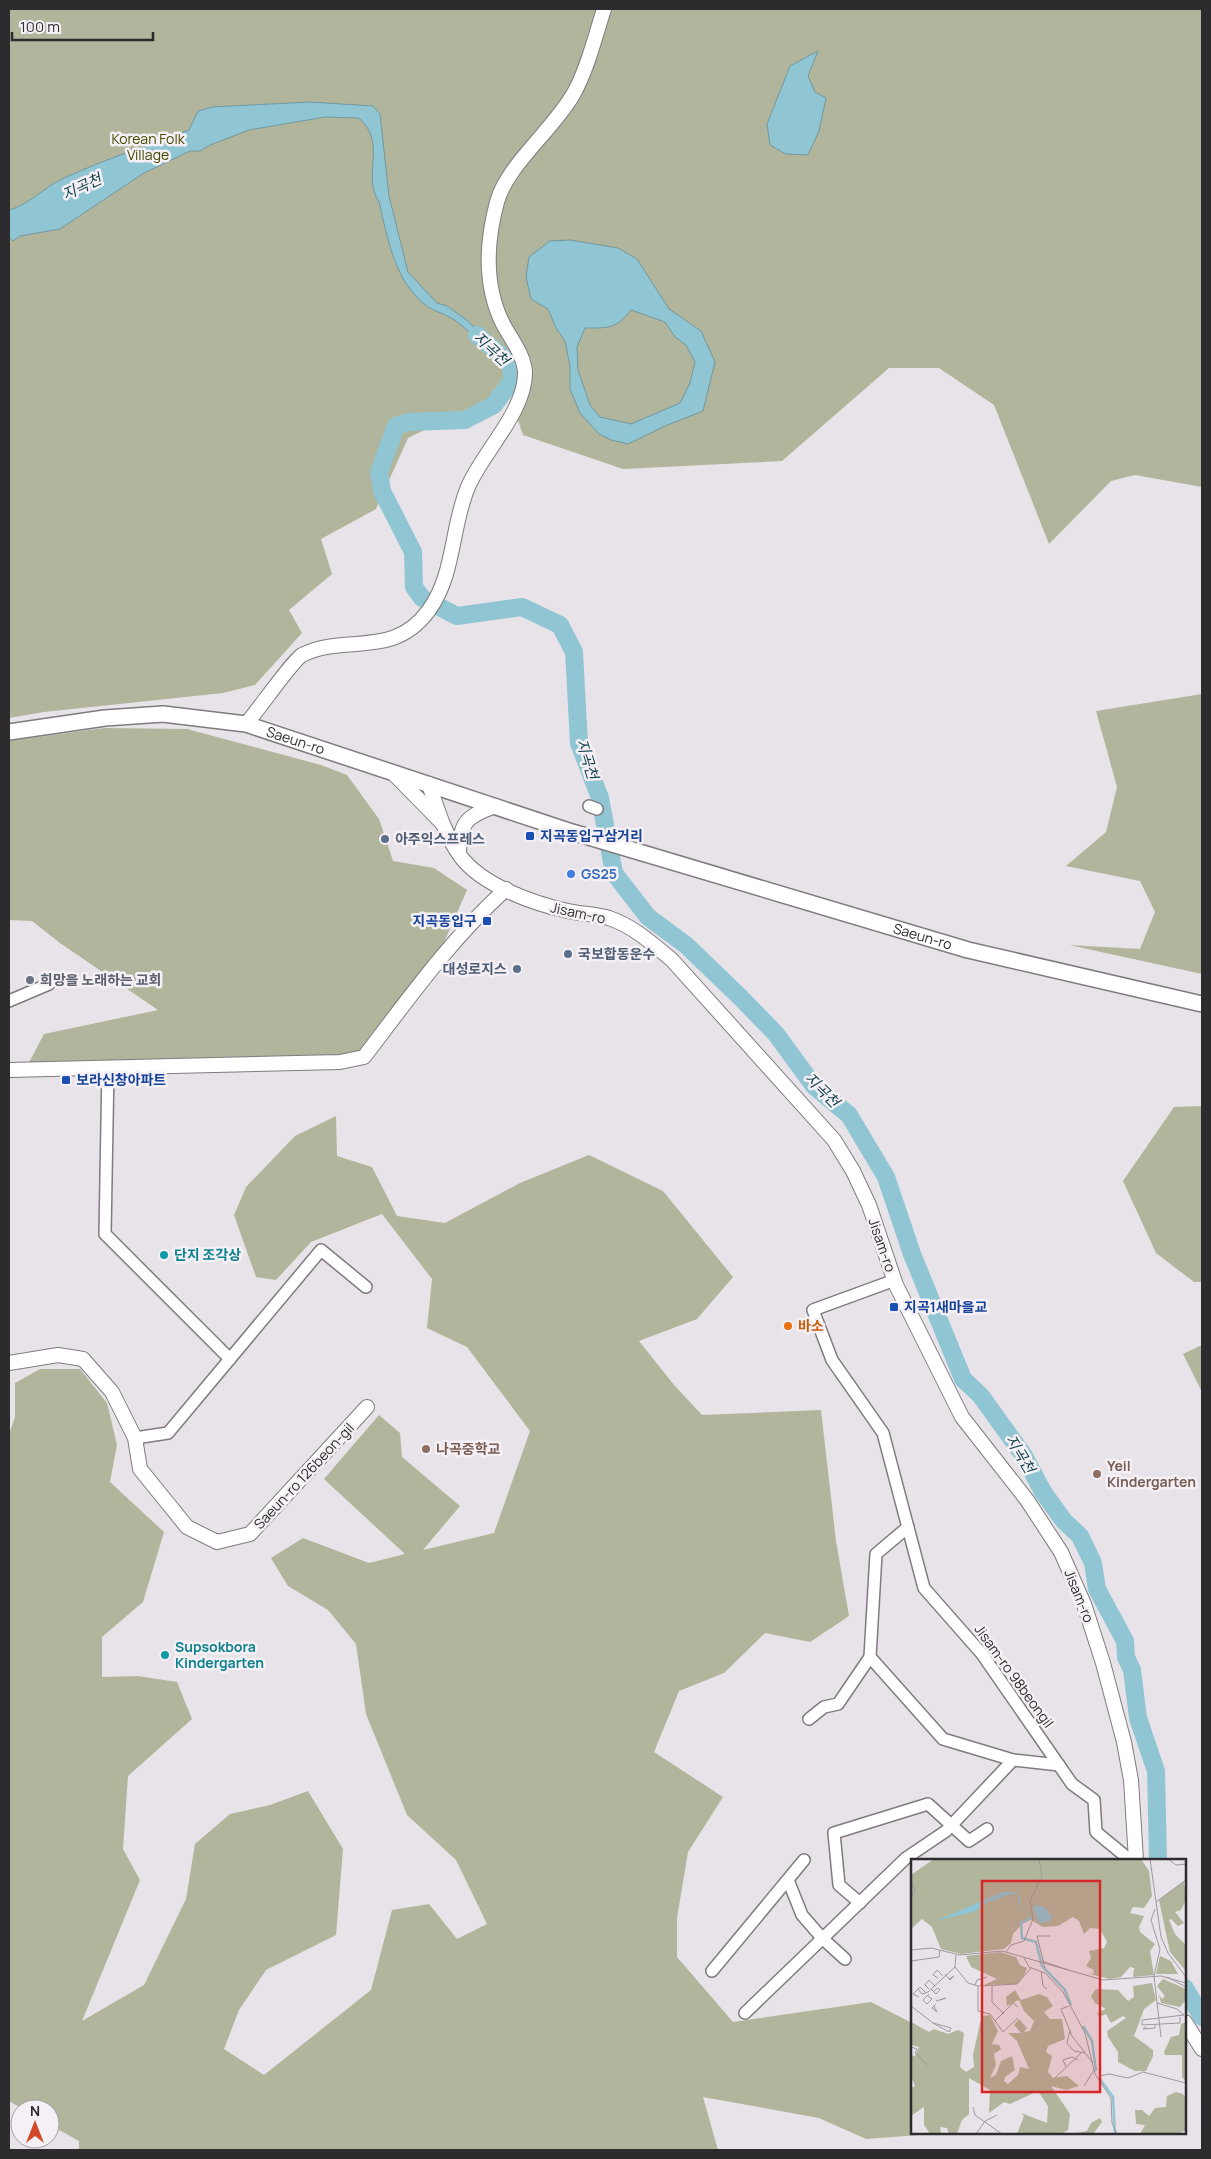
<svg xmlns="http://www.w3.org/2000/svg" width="1211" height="2159" font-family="Manrope,'Noto Sans KR',sans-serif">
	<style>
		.green { fill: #b1b59b }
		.water { fill: #90c6d3; stroke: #7298a1; fill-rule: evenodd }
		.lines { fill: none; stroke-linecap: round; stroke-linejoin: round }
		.river { stroke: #90c6d3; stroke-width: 18 }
		.minor-casing { stroke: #7f7b7f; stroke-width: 14 }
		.tertiary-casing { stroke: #7f7b7f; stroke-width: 16 }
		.secondary-casing { stroke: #7f7b7f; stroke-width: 18 }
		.minor { stroke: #fff; stroke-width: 11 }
		.tertiary { stroke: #fff; stroke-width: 14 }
		.secondary { stroke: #fff; stroke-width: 15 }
		.transit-dot { fill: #1a4fb4; stroke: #f5f0f5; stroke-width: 2 }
		.service-dot { fill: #5c6f8a; stroke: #f5f0f5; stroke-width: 2 }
		.shop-dot { fill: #3f7fe0; stroke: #f5f0f5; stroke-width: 2 }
		.worship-dot { fill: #6b7280; stroke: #f5f0f5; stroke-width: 2 }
		.culture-dot { fill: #0f9aa8; stroke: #f5f0f5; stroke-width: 2 }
		.food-dot { fill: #e8710a; stroke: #f5f0f5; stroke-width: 2 }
		.education-dot { fill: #8d6e63; stroke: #f5f0f5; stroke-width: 2 }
		.labels { text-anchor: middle; stroke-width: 5; stroke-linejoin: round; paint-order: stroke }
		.park-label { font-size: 14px; fill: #474a00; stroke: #f5f0f5 }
		.street-label { font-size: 14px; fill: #2d2b2d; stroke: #f5f0f5 }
		.transit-label { font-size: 14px; font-weight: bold; fill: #164399; stroke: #f5f0f5; text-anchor: start }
		.service-label { font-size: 14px; font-weight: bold; fill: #4e5e75; stroke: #f5f0f5; text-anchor: start }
		.shop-label { font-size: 14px; font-weight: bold; fill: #366cbe; stroke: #f5f0f5; text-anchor: start }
		.worship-label { font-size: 14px; font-weight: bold; fill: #5b616d; stroke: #f5f0f5; text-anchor: start }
		.culture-label { font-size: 14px; font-weight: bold; fill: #0d838f; stroke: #f5f0f5; text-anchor: start }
		.food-label { font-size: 14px; font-weight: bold; fill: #c56008; stroke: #f5f0f5; text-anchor: start }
		.education-label { font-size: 14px; font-weight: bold; fill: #785e54; stroke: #f5f0f5; text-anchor: start }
		.water-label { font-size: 15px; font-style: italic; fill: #0d3f49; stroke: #f5f0f5 }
		.inset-river { fill: none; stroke: #90c6d3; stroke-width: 2.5 }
		.inset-road { fill: none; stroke: #9d999d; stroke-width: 1 }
		.view { fill: #d62828; fill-opacity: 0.15; stroke: #d62828; stroke-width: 2.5 }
		.inset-edge { fill: none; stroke: #2d2b2d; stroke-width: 2.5 }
	</style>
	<rect width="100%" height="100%" fill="#e8e3e8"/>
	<!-- green -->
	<g class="green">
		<polygon points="9,9 1202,9 1202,487 1135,475 1111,481 1049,544 994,405 939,368 889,368 782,461 623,469 523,435 511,400 520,376 531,358 516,362 502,349 489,345 510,363 503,392 408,438 376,509 321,539 332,574 289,610 302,633 255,685 223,693 44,712 9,718"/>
		<polygon points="1202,694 1202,974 1069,945 1140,949 1155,912 1140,881 1066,866 1106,832 1117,787 1096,711"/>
		<polygon points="104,728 187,729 321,765 347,775 379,819 393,861 434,868 467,890 435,963 364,1057 26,1068 44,1034 158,1010 60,943 32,921 9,920 9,741"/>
		<polygon points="1202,1106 1202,1282 1194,1282 1156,1253 1123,1181 1174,1107"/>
		<polygon points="336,1116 337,1156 372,1167 397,1216 445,1223 520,1183 589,1155 663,1191 733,1277 697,1319 639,1341 674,1385 702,1415 821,1410 836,1541 849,1616 810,1642 765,1633 724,1673 679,1691 654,1752 723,1797 688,1852 677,1918 677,1957 733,2022 871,2002 912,2023 912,2133 944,2133 866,2139 819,2118 703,2097 718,2150 79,2150 79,2141 50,2125 50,2109 23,2109 9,2101 9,1434 15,1417 15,1383 40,1369 80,1369 107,1403 117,1445 110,1482 164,1532 143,1602 102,1637 102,1677 138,1676 177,1682 192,1719 128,1776 123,1849 140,1880 82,2021 144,1985 186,1899 195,1844 230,1814 270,1805 308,1791 343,1849 336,1935 266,1970 239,2010 224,2049 264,2075 371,1990 392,1910 429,1904 457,1939 487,1924 456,1860 407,1815 366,1714 356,1644 328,1610 288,1586 271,1558 303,1538 369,1563 405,1554 324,1479 379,1415 400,1433 402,1457 460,1506 423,1550 494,1533 530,1431 467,1347 427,1328 432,1279 382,1214 311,1242 276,1280 256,1277 234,1215 246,1187 295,1136"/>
		<polygon points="1202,1345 1202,1392 1183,1354"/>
	</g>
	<!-- water -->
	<g class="water">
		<polygon points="818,51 808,76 815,92 826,98 819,131 808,155 786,154 770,145 767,124 790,66"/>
		<path d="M310,102L373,106L380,114L389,196L408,272L437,303L447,306L468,321L499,351C480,345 469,330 453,319C445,314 436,312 428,307C395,283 388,240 379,202C361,174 388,144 359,118L325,117L249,130L210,145L200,151H190L144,173L60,229L20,236L13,241L9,237V210C29,205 43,188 62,179C103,160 146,146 189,130L198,111L212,107Z"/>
		<path d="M570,240L618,248L637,259L669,309L701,331L715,362L703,411L665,426L628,444L611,440L599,434L580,413L570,389V366L565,341L556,328L548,309L531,299L526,277L529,257L550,241ZM631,310L665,322L675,337L686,345L695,362L690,383L680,403L631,424L600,417L590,405L578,370L577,347L585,328C609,328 616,329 631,310Z"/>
	</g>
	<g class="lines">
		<!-- river -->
		<g class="river">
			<polyline points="477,335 510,363 513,379 494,405 465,420 408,422 396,426 379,472 382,491 413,552 414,587 422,598 457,616 522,607 560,625 574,652 579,743 600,798 614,873 648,917 686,945 740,997 776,1034 814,1086 849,1115 886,1177 912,1254 963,1379 981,1396 1024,1456 1043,1492 1064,1521 1080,1536 1093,1563 1097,1589 1125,1641 1126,1657 1132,1670 1138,1718 1156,1771 1158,1860"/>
			<polyline points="1185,1988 1202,2017"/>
		</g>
		<!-- minor casing -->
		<g class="minor-casing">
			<g id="minor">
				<polyline points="589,806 597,809"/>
				<polyline points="9,1001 49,984"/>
				<polyline points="108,1067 105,1234 230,1359"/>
				<polyline points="895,1280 813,1310 832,1360 883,1433 924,1588 982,1654 1072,1784 1094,1800 1096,1832 1130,1860"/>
				<polyline points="135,1438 168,1433 321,1250 366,1287"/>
				<polyline points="908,1527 876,1554 870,1657 943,1739 1013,1760 1059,1765"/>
				<polyline points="809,1719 824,1707 838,1704 870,1657"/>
				<polyline points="788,1880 802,1915 822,1938 845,1959"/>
				<polyline points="860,1903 839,1885 834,1833 928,1804 969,1841 987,1829"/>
				<polyline points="712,1971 804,1860"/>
				<polyline points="745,2013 906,1858 946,1831 1013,1760"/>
			</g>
		</g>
		<!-- tertiary casing -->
		<g class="tertiary-casing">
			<g id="tertiary">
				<path d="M246,724C256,713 293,660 302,655C345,633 393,660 429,610C455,574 451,527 468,487C482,453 526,411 525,372C524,355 511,339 503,324C484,286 486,243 497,202C507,165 554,129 574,93C588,67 595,37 604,9"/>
				<polyline points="392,772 442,823"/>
				<path d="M429,784C437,809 445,835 461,857C482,885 534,904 568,911C581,914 596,914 609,918C633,926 653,944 672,960L834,1140L853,1171L869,1205L896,1285L962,1417L1027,1500L1061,1552L1084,1604L1103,1663L1124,1742L1131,1780L1136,1860"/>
				<path d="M459,852C461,821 466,817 495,806"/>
				<path d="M9,1070L340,1062L364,1057C409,998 451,939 506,889"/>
				<polyline points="9,1363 58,1355 83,1359 112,1392 135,1438 140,1469 187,1527 217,1542 250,1534 367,1407"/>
				<polyline points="1185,2022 1202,2049"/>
			</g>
		</g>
		<!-- secondary casing -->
		<g class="secondary-casing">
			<g id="secondary">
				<path id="s1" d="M9,732L105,718L163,714L246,724L572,832L968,950L1202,1004"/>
			</g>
		</g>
		<!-- minor -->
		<use href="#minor" class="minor"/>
		<!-- tertiary -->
		<use href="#tertiary" class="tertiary"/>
		<!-- secondary -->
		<use href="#secondary" class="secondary"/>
	</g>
	<!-- markers -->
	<g class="transit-dot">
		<rect x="525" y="831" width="10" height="10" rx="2.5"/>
		<rect x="482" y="916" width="10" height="10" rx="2.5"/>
		<rect x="61" y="1075" width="10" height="10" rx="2.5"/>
		<rect x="889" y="1302" width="10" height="10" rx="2.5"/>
	</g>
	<g class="service-dot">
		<circle cx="385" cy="839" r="5"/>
		<circle cx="568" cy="954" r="5"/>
		<circle cx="517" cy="969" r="5"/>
	</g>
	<circle class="shop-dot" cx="571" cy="874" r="5"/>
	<circle class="worship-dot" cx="30" cy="980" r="5"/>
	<g class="culture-dot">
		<circle cx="164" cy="1255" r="5"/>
		<circle cx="165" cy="1655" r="5"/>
	</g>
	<circle class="food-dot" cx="788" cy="1326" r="5"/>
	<g class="education-dot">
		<circle cx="426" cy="1449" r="5"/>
		<circle cx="1097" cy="1474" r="5"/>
	</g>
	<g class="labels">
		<!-- park labels -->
		<g class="park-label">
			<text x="148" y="144">Korean Folk<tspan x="148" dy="16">Village</tspan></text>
		</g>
		<!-- street labels -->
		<g class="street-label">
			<text dy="5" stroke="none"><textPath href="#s1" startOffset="291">Saeun-ro</textPath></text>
			<text transform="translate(578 913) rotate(12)" y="5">Jisam-ro</text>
			<text dy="5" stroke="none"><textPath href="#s1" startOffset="948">Saeun-ro</textPath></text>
			<text transform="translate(882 1245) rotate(71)" y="5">Jisam-ro</text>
			<text transform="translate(304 1476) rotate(-47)" y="5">Saeun-ro 126beon-gil</text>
			<text transform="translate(1079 1596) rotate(68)" y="5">Jisam-ro</text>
			<text transform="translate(1014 1676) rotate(54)" y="5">Jisam-ro 98beongil</text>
		</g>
		<!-- transit labels -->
		<g class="transit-label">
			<text x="540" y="841">지곡동입구삼거리</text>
			<text x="477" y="926" text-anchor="end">지곡동입구</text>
			<text x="76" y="1085">보라신창아파트</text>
			<text x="904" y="1312">지곡1새마을교</text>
		</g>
		<!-- service labels -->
		<g class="service-label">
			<text x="395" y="844">아주익스프레스</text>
			<text x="578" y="959">국보합동운수</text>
			<text x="507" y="974" text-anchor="end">대성로지스</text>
		</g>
		<!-- shop labels -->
		<g class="shop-label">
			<text x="581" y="879">GS25</text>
		</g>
		<!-- worship labels -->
		<g class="worship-label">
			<text x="40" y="985">희망을 노래하는 교회</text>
		</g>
		<!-- culture labels -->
		<g class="culture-label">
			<text x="174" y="1260">단지 조각상</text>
			<text x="175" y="1652">Supsokbora<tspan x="175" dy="16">Kindergarten</tspan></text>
		</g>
		<!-- food labels -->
		<g class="food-label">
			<text x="798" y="1331">바소</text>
		</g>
		<!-- education labels -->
		<g class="education-label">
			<text x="436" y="1454">나곡중학교</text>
			<text x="1107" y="1471">Yeil<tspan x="1107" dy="16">Kindergarten</tspan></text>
		</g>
		<!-- water labels -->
		<g class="water-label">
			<text transform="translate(82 187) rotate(-25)" y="5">지곡천</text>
			<text transform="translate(491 349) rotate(43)" y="5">지곡천</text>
			<text transform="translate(587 759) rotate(73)" y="5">지곡천</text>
			<text transform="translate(822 1090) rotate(45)" y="5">지곡천</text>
			<text transform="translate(1020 1454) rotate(59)" y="5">지곡천</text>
		</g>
	</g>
	<!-- overview -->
	<g transform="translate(911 1859)">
		<rect width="275" height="275" fill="#e8e3e8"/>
		<path d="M23,0H230L238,12L241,37L233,49L222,48L219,54L233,57L228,68L229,73L244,85L239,92L243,116L222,118L223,109L219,108L210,118L199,120L175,114L182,115L183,111L175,107L180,99L178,92L193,89L196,83L189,70L179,69L173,75L168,62L162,58L147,67L132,68L120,61L111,65L102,75L100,84L93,90L50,95L30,90L21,68L11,60L0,70V16ZM273,22L275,41L270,51L264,53L273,64L267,67L260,60L258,61L264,75L275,86V112L259,93L248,41ZM89,93L105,98L109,106L116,109L113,116L106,125L73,126L86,120L60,108L55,97ZM249,97L260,102L267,115H245ZM252,120L275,130V141L269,148L250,144L248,136L251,140L254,137L246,127ZM241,124L245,141L233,150L223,177L242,191V197L235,212H224L207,203V193L197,178L196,172L215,159L212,157L200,164L195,155L188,158L186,154L195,150L184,144L180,137L185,130L207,131L217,142L223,138L222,127ZM104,131L110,141L128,135L136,138L142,147L133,153L139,160H151L154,180L137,187L135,193L141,197L137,213L142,219L156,217L168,227L155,231L140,227L159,255L157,271L150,275H106L113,257L110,254L136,264L137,247L127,232L99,245L93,243L78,254L79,231L58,219V255L51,261L46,275H38L36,269L29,268L30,275H19L13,266V248L0,257V229L4,227L0,217V196L4,197L8,188L0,186V163L18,173L23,170L37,175L47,171L53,174L49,208L55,213L63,208L62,196L69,164L72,157L79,156L87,172L81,185L88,186L90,190L83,195L85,206L79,219L85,216L90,202L101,197L104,211L94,218L93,222L97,225L107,216L109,208L118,210L106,182L97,174H110L103,166L108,160L116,169L113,173L119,172L123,162L113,152L108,141L96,147L95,138ZM275,163V223L271,218V196H254L253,193L260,178L268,176L270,165ZM265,233L272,235L275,240V271L267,275H229L234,266L225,265L224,251H231L238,257L244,249L255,248L256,237ZM189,259L191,263L182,275H160L176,272L180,264Z" fill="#b1b59b"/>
		<path d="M92,33H107L111,49L120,57L112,51L107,41V35L103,34L72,45L65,52L24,62ZM125,46L133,48L141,58L139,62L128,64L122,49Z" fill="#90c6d3"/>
		<path class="inset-river" d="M121,58L110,64L111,79L125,83L131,107L154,131L160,146M172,167L181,182L185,212M189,220L202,238L204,275"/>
		<path class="inset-road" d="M239,0L250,78L257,94L275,118M257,0L265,6L275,5M0,21L4,31L0,38M245,43L275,21M244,50L240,61L249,90L243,117L250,178M0,91L20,89L49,96L91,92L192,121L250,117L275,124M95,93L100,86L113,82L122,60L119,42L131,17L128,0M45,96L44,108L57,124L67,127V152L79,155L92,173L107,159M113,99L118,108L134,114L152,133L174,174L184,215L200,239L201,264L206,275M0,102L28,98L29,91M131,102L157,111M134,109L126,77H139M130,112L132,127L136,130M34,115L38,120L39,121L43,117L38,120M256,118L275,128M27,119L22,116L26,111L32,117M64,126L66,121L76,118M81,126V143L93,155M67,127L106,125L120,109M7,130L11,135L17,133L44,108M18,130L14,126L18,121L24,127M20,130L25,135L29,131L27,129L23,132M17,137L21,140L16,145L12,141L18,135M8,138L2,135L9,128L14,133M25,142L35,139L29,141M246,144L266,150L273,156L231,161V166L269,164V158M0,147L22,164L40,169L38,173L22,164M23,147L26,153L21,149L25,145M158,147L150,150L161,177L182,204M84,162L102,144L107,148M235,168L232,170L244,169V166M159,171L156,184L163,192L174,194M0,188L6,190L4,194L18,207M155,208L152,201L161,198L167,201M189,217L198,215L217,219L232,213L275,224M144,219L170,194M173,227L183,211M62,248L64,256L91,275M65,275L74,262L86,256"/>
		<path class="view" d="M71,22H189V233H71Z"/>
		<rect width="275" height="275" class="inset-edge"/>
	</g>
	<!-- border -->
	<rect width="1211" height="2159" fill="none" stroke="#2d2b2d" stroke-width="20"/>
	<!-- north arrow -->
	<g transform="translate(35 2124)"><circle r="24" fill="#f5f0f5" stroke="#a5a1a5"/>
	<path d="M0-4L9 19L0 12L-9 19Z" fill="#d3482b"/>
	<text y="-8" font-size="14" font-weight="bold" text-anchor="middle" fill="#2d2b2d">N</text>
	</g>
	<!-- scale -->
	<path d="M12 32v8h141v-8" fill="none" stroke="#2d2b2d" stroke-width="2.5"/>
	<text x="20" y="32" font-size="15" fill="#2d2b2d" stroke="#f5f0f5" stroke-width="4" paint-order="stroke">100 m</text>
</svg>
